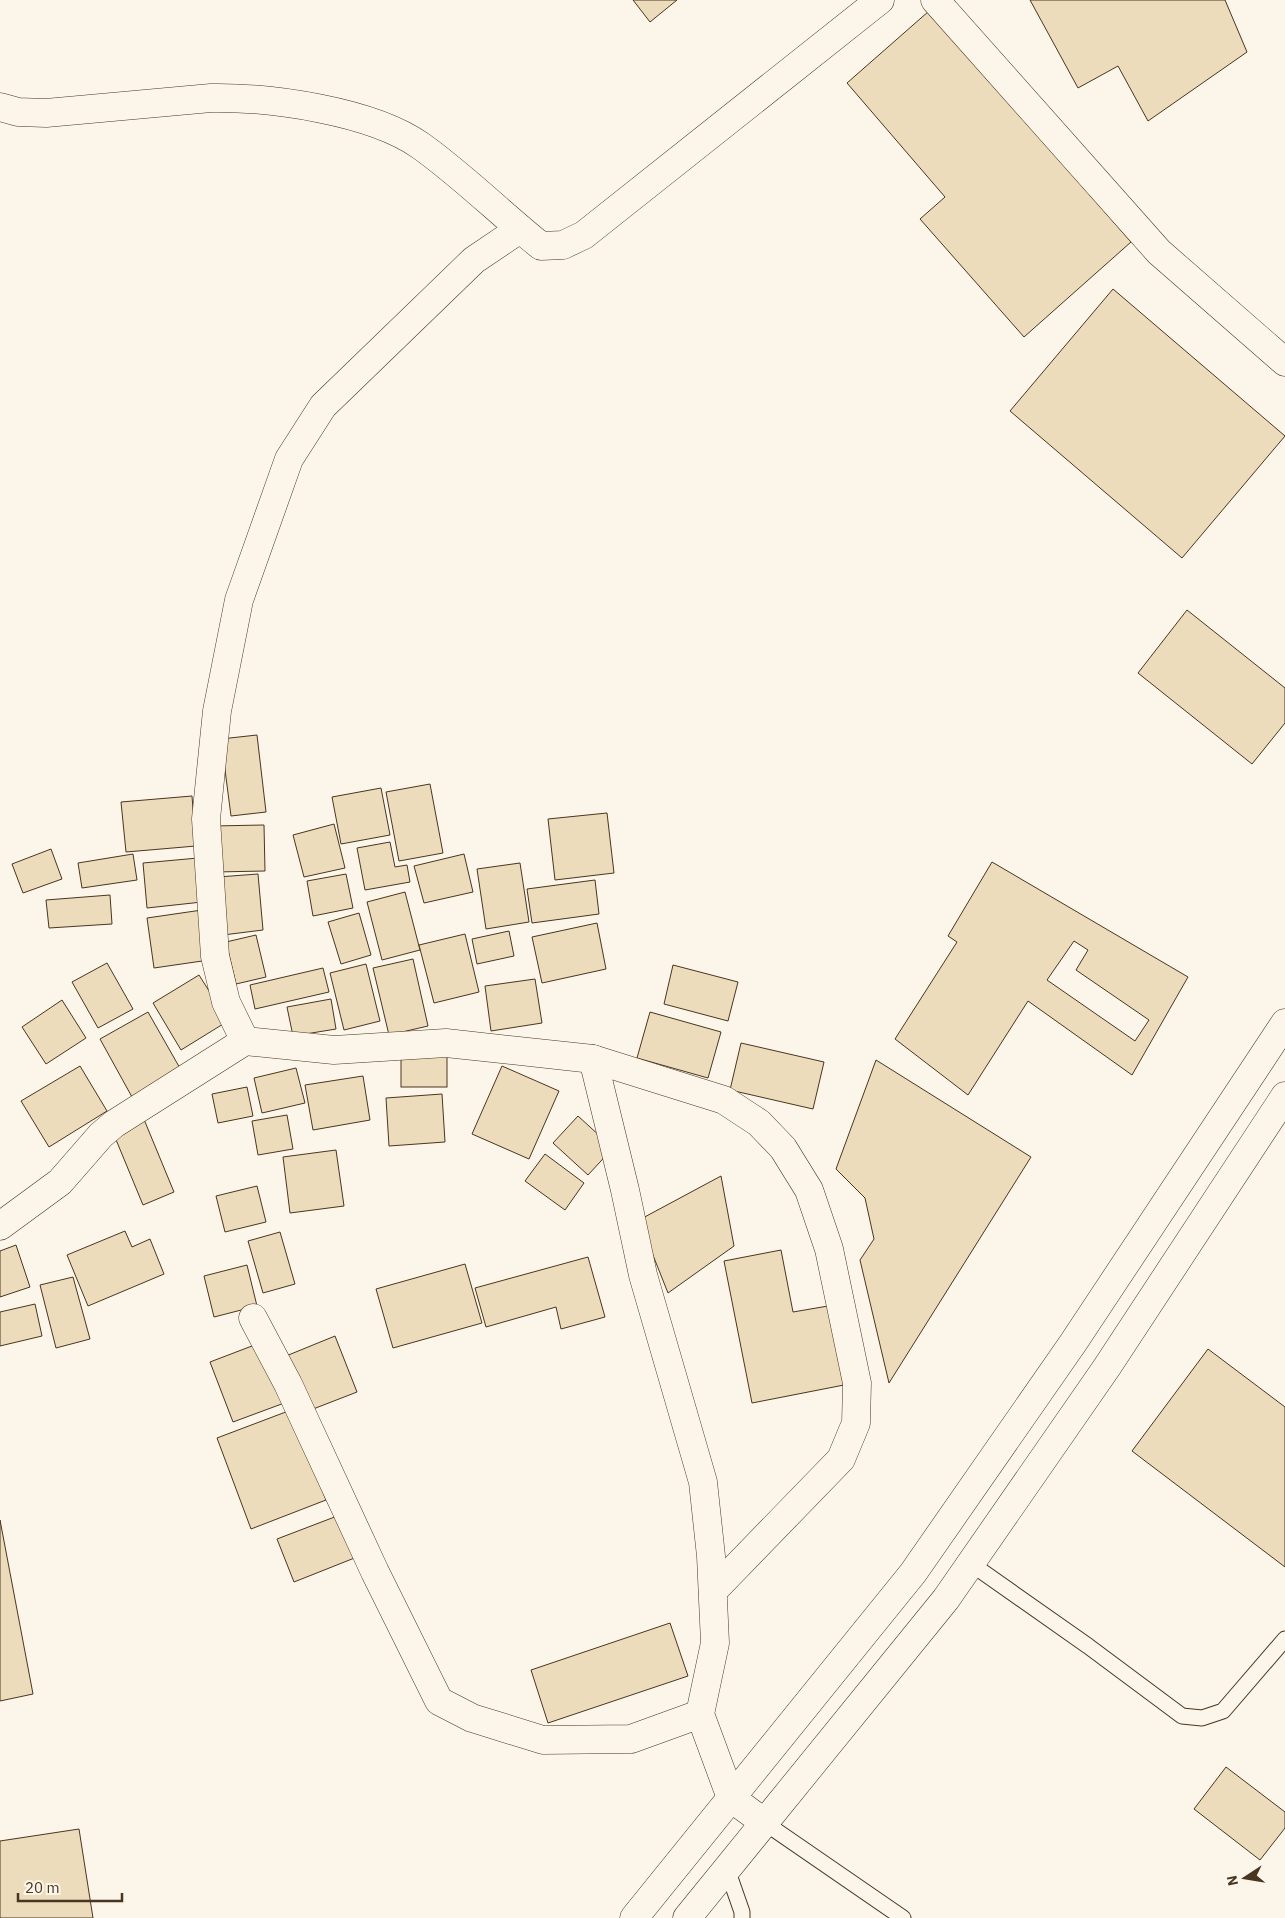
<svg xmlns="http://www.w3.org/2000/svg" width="1285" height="1918" font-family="'IBM Plex Sans',sans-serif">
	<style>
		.building { fill: #ecdcbc; stroke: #4a3520; fill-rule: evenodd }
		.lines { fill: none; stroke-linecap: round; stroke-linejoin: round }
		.service-casing { stroke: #4a3520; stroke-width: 17 }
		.minor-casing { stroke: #4a3520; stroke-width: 29 }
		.trunk-casing { stroke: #4a3520; stroke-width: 29 }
		.service { stroke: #fbf6e9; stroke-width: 15 }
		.minor { stroke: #fbf6e9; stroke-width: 28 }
		.trunk { stroke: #fbf6e9; stroke-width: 28 }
	</style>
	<rect width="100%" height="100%" fill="#fbf6e9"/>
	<!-- building -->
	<g class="building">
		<polygon points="633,0 677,0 650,22"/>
		<polygon points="1030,0 1225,0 1247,52 1148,121 1118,66 1078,88"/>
		<polygon points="929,11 1131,242 1024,337 920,219 945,197 847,83"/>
		<polygon points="1113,289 1285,436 1182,558 1010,411"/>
		<polygon points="1187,610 1285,688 1285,723 1252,764 1138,673"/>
		<polygon points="257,735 266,812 231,816 221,739"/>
		<polygon points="430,784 443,853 399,861 386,792"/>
		<polygon points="381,788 390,835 341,844 332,797"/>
		<polygon points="192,796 196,846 126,852 121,802"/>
		<polygon points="607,813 614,873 555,880 548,819"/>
		<polygon points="334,824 345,868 304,877 293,835"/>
		<polygon points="264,825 265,871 215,872 213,826"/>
		<polygon points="390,842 395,867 407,865 410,882 365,890 357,848"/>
		<polygon points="51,849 62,879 23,893 12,864"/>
		<polygon points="133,854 137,880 82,888 78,863"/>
		<polygon points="464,854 473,892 424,903 414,866"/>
		<polygon points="198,858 202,902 147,908 143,863"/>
		<path d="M992,862L1188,977L1132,1075L1028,1001L968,1095L895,1039L957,942L948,936ZM1074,941L1088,950L1076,970L1149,1020L1135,1041L1047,980Z"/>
		<polygon points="520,863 529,922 486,929 477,869"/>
		<polygon points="258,874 263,930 223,935 218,877"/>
		<polygon points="346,874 353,908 313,916 307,881"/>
		<polygon points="595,880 599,914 532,923 527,889"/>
		<polygon points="405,892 420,950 382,960 367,902"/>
		<polygon points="110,895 112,924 49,928 46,900"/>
		<polygon points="202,910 209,960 154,968 147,918"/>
		<polygon points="359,913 371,955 341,964 328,922"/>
		<polygon points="597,923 606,969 542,983 532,937"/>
		<polygon points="509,931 514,956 477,964 472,939"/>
		<polygon points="465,934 479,992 434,1003 419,945"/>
		<polygon points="256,935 266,977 236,984 226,942"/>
		<polygon points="413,959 428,1026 389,1035 373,968"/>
		<polygon points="107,963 133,1009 98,1028 72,982"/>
		<polygon points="366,964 380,1021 344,1030 330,973"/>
		<polygon points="673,965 738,982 728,1021 664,1004"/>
		<polygon points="323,968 329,992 255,1009 250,985"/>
		<polygon points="199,975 228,1021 181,1050 153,1003"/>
		<polygon points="535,979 542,1023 491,1031 485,986"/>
		<polygon points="331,999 336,1029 293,1036 287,1007"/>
		<polygon points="62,1000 86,1038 46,1064 22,1027"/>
		<polygon points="148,1012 181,1070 132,1097 100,1039"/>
		<polygon points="650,1012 721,1032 708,1078 637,1058"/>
		<polygon points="741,1043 824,1062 813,1109 730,1090"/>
		<rect x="401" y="1048" width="46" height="39"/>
		<polygon points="876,1060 1031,1157 889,1383 860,1260 874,1239 865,1198 836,1169"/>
		<polygon points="80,1066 107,1111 49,1147 21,1101"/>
		<polygon points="502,1066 559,1091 529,1159 472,1134"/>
		<polygon points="296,1068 305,1103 262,1113 254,1078"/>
		<polygon points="363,1076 370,1120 313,1130 305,1085"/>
		<polygon points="247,1087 253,1116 218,1123 212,1094"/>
		<polygon points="442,1094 445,1142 389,1146 386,1098"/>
		<polygon points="287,1115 293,1149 258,1155 252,1121"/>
		<polygon points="578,1116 613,1148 588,1175 553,1143"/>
		<polygon points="143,1117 174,1192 143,1205 112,1130"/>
		<polygon points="336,1150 344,1206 290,1213 283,1157"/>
		<polygon points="545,1154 584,1183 565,1210 525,1181"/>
		<polygon points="721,1176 734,1246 668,1293 639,1220"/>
		<polygon points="257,1186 266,1222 225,1232 216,1196"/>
		<polygon points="125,1231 132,1247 150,1239 164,1274 88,1306 67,1255"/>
		<polygon points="280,1232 295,1284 263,1293 248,1241"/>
		<polygon points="16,1245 30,1287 0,1297 0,1251"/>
		<polygon points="781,1250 793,1312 828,1306 844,1385 752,1403 724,1261"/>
		<polygon points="588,1257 605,1317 561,1329 556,1307 486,1327 475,1288"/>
		<polygon points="465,1264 482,1323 393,1348 376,1289"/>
		<polygon points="247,1265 257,1306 214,1317 204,1276"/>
		<polygon points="73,1277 90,1339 56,1348 40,1285"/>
		<polygon points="35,1304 42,1336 0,1346 0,1312"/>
		<polygon points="335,1336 357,1392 308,1411 286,1356"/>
		<polygon points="265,1341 287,1402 233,1422 210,1362"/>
		<polygon points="1208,1349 1285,1407 1285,1567 1132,1451"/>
		<polygon points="291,1410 326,1500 251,1529 217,1438"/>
		<polygon points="345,1513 362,1555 294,1582 277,1539"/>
		<polygon points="0,1520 33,1694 0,1701"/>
		<polygon points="670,1623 688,1676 548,1723 531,1670"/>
		<polygon points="1226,1767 1285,1812 1285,1828 1260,1860 1194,1809"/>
		<polygon points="79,1829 93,1918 0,1918 0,1841"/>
	</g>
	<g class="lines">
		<!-- service casing -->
		<g class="service-casing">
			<g id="service">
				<polyline points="970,1563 1088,1646 1182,1716 1202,1718 1223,1711 1285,1639"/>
				<polyline points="765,1823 903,1918"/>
				<polyline points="727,1869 742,1912 742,1918"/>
			</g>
		</g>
		<!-- minor casing -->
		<g class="minor-casing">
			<g id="minor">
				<polyline points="935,0 1159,252 1285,362"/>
				<path d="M0,107L18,112L46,113L211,98C270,97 372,111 421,146C463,176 501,214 541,246L563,245L584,235L880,0"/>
				<polyline points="245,1041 226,1002 215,956 206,819 217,711 239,600 289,459 323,406 474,260 520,229"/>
				<polyline points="593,1059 724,1100 759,1123 783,1148 809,1190 829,1249 857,1383 856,1423 841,1459 713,1591"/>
				<polyline points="0,1226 60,1182 101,1135 114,1124 245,1041 334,1050 446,1043 593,1059 625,1190 643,1275 703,1482 711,1556 715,1643 700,1714 731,1798 765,1823"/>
				<polyline points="253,1318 288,1384 375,1572 439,1701 472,1718 543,1740 631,1739 700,1714"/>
			</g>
		</g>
		<!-- trunk casing -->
		<g class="trunk-casing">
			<g id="trunk">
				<polyline points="634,1918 913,1573 1073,1343 1285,1023"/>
				<polyline points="687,1918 946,1599 1107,1367 1285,1096"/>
			</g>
		</g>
		<!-- service -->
		<use href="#service" class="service"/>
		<!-- minor -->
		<use href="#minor" class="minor"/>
		<!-- trunk -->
		<use href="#trunk" class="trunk"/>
	</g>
	<!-- north arrow -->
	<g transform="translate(1245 1878) rotate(258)" stroke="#fbf6e9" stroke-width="4" paint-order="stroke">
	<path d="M0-4L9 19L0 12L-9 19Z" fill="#4a3520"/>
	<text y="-8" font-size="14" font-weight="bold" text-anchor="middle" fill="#4a3520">N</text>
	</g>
	<!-- scale -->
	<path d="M18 1893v8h104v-8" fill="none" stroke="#4a3520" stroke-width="2.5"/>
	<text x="25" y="1893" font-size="15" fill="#4a3520" stroke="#fbf6e9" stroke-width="4" paint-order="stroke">20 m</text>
</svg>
